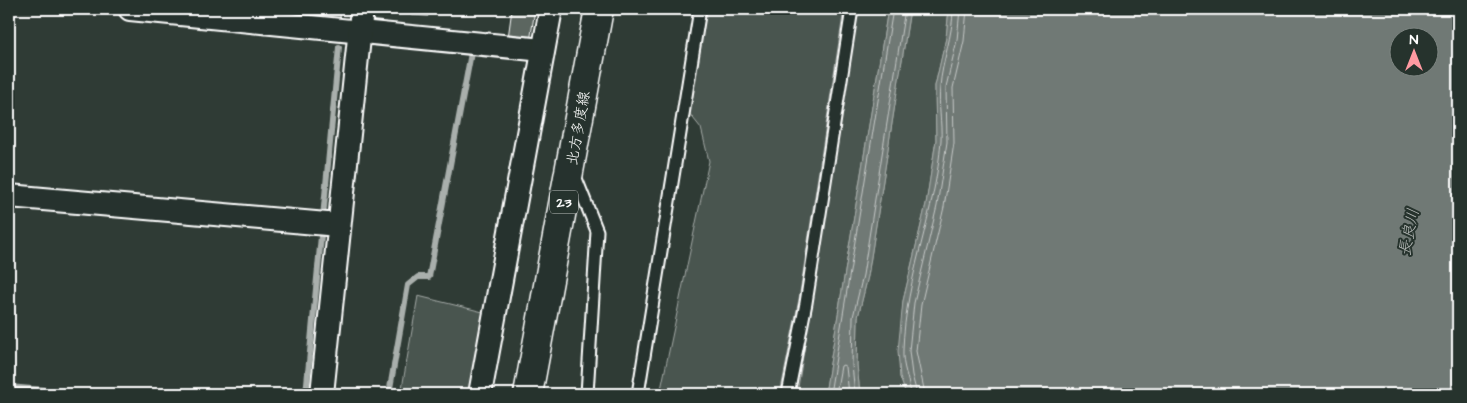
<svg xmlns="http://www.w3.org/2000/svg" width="1467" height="403" font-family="'Architects Daughter','Klee One',sans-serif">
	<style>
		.green { fill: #4a544f; stroke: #a4aaa7 }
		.water { fill: #707975; stroke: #a9afac; fill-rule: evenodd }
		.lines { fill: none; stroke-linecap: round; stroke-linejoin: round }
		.shore { stroke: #c6c9c8; stroke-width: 1 }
		.stream { stroke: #a9afac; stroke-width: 6 }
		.building { fill: #5b6661; stroke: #fff }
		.lane-casing { stroke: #fff; stroke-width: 15 }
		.street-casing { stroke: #fff; stroke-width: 26 }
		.primary-casing { stroke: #fff; stroke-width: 31 }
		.lane { stroke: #26332d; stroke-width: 11 }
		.street { stroke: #26332d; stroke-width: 22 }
		.primary { stroke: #26332d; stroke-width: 28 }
		.labels { text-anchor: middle; stroke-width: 4; stroke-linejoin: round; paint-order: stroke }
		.shield { fill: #26332d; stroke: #bec2c0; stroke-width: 1 }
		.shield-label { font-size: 14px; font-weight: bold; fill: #fff }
		.street-label { font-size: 15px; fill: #fff; stroke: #26332d }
		.water-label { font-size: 16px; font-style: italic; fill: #b8bcba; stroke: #26332d }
	</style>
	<rect width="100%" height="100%" fill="#2f3b35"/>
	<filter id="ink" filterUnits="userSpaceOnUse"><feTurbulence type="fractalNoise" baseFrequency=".02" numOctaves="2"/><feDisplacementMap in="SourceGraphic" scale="10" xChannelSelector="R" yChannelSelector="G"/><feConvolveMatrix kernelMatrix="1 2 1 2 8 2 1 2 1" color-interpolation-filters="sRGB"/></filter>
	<g filter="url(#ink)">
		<!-- green -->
		<g class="green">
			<polygon points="706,9 844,9 799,299 780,394 660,394 709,161 701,128 689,113"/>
			<polygon points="858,9 888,9 825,394 797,394"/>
			<polygon points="910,9 949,9 946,38 935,86 936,140 926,204 903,301 900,377 906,394 860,394 857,365 858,317 868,276"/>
			<polygon points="418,296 487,313 472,394 401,394"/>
		</g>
		<!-- water -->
		<g class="water">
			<polygon points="888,9 910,9 868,276 858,317 857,365 860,394 825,394"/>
			<path d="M949,9H1458V394H906L900,377L898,351L903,301L926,204L936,140L935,86L946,38ZM1400,38H1430V68H1400Z"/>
		</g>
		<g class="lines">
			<!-- shore -->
			<g class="shore">
				<polyline points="830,394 893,9"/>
				<polyline points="836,394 841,366 843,365 846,367 849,394"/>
				<polyline points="855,394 852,365 853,317 863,275 905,9"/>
				<path d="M911,394C909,379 902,366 903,350C905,278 936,212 941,140C942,123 938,105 940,87C942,61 953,36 953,9"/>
				<polyline points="917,394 912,375 909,351 914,303 937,206 947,142 946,87 957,40 960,9"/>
				<polyline points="925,394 916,351 921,305 944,207 954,143 953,88 964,41 967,9"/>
			</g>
			<!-- stream -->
			<g class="stream">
				<polyline points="321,217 323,217 339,47"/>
				<polyline points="9,387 90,394"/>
				<polyline points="306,394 321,236"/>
				<polyline points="389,394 408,285 418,277 429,277 471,53"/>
			</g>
		</g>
		<!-- building -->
		<g class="building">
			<polygon points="293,9 341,9 340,18 292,14"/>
			<polygon points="411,9 428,9 428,16 411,15"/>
			<polygon points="512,9 535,9 530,42 508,38"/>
		</g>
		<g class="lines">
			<!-- lane casing -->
			<g class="lane-casing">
				<g id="lane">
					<polyline points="575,176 597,231 587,394"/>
					<polyline points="638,394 700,9"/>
					<polyline points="788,394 806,303 852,9"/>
				</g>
			</g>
			<!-- street casing -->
			<g class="street-casing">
				<g id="street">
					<polyline points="130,9 543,50"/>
					<polyline points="9,196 338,225"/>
					<polyline points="322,394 362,9"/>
					<polyline points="480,394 551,9"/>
				</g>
			</g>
			<!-- primary casing -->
			<g class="primary-casing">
				<polyline id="primary" points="528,394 599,9"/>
			</g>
			<!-- lane -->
			<use href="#lane" class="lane"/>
			<!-- street -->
			<use href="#street" class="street"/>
			<!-- primary -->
			<use href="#primary" class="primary"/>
		</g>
	</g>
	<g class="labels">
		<!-- shield labels -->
		<rect class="shield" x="550" y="190.5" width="28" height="23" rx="4"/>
		<g class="shield-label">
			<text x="564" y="207">23</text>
		</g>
		<!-- street labels -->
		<g class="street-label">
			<text transform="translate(578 128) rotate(-80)" y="5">北方多度線</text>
		</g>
		<!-- water labels -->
		<g class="water-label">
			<text transform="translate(1408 232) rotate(-79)" y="6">長良川</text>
		</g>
	</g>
	<!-- margin -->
	<rect width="1467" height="403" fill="none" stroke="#26332d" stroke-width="30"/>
	<rect x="15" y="15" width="1437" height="373" fill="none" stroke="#fff" stroke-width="2" filter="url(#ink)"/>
	<!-- north arrow -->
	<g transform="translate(1414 52)"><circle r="24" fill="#26332d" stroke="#7d8581"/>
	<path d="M0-4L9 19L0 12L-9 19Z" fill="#ff9aa2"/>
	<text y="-8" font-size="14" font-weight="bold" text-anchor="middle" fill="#ffffff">N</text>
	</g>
</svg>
